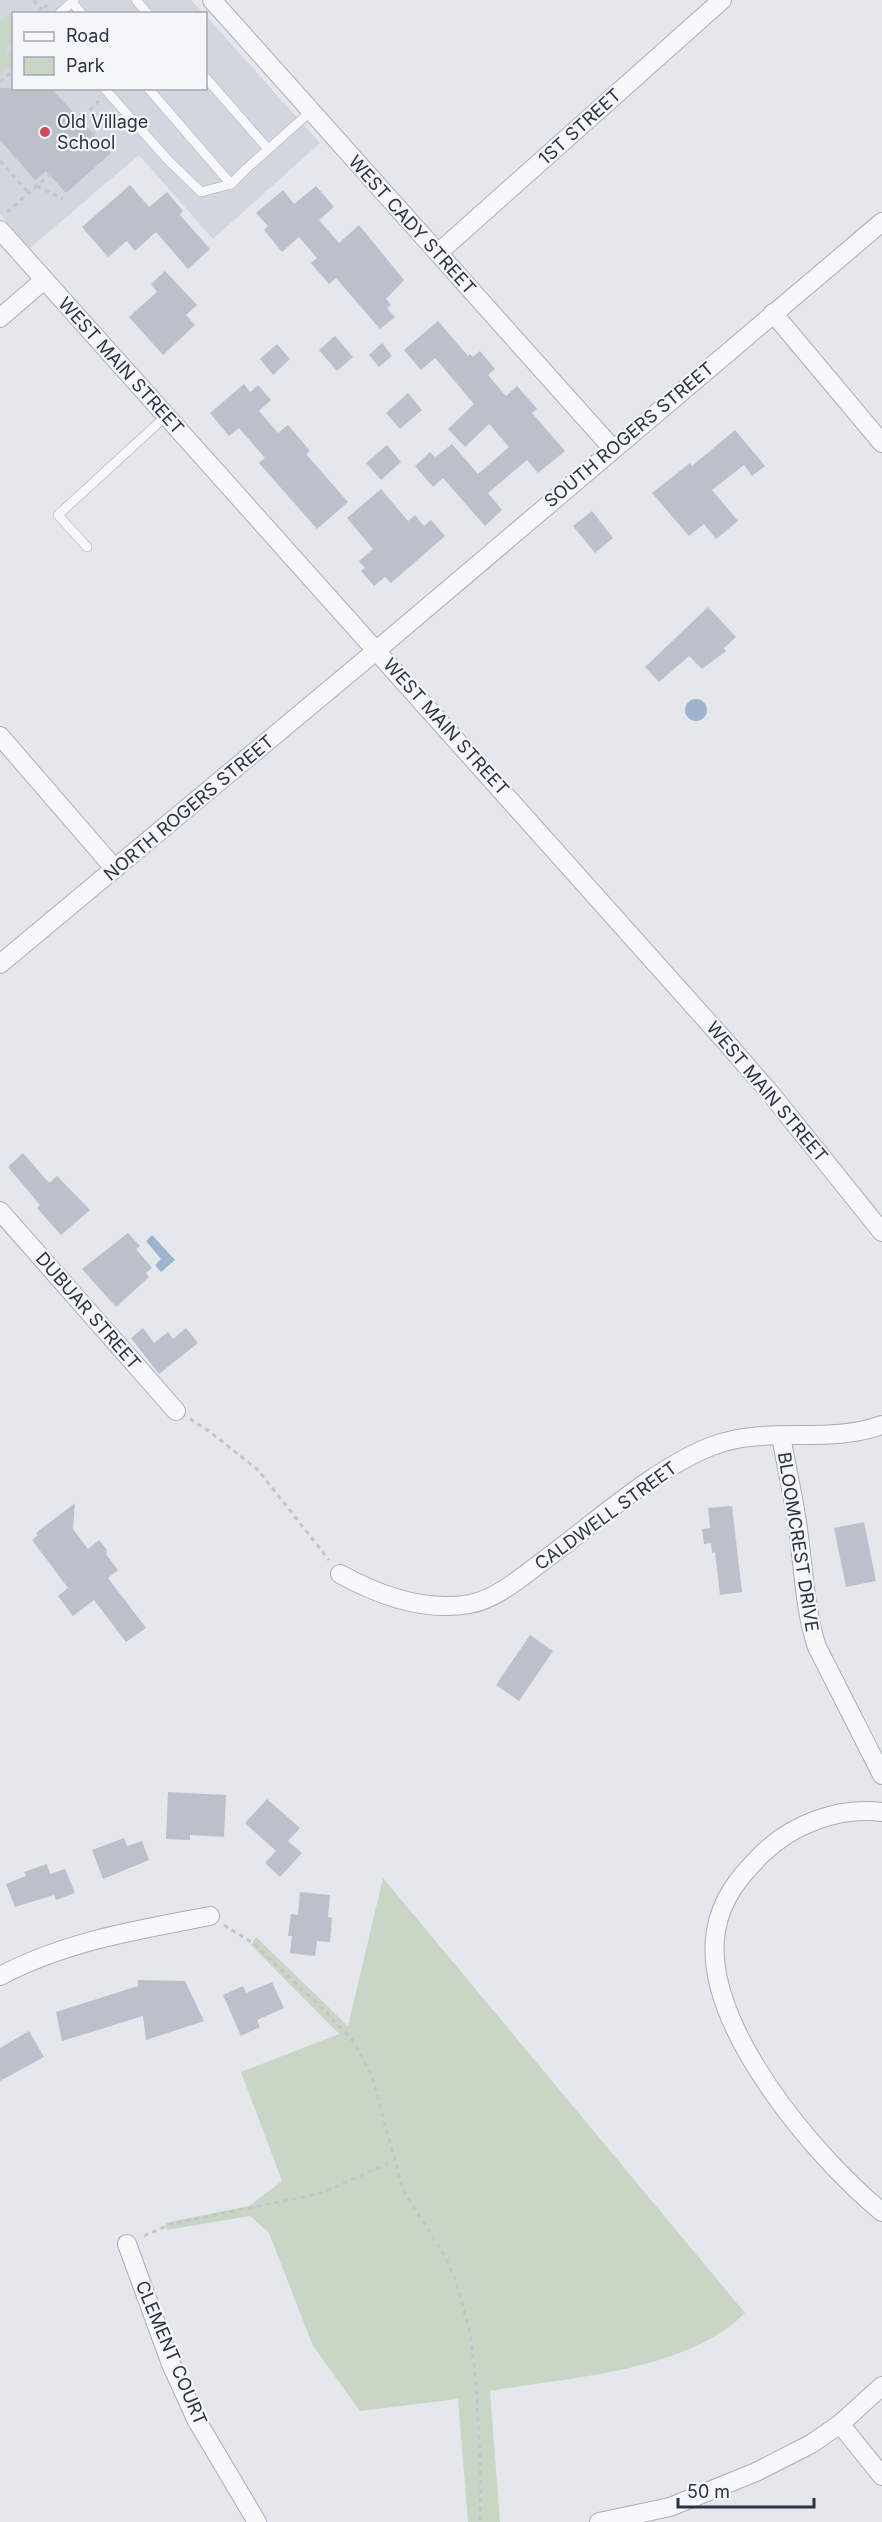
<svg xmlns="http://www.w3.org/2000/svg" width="882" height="2522" font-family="Inter,sans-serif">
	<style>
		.built { fill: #d2d6de }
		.green { fill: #c9d6c5 }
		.water { fill: #9fb4cc }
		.building { fill: #bbc0ca }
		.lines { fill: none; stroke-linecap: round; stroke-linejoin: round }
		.service-casing { stroke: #a9aeb7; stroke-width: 10 }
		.minor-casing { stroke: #a9aeb7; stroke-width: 20 }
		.path { stroke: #c2c5cb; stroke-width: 3; stroke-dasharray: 4.5 4.5; stroke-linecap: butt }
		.service { stroke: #f7f8fa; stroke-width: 9 }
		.minor { stroke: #f7f8fa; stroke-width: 18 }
		.poi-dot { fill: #d1495b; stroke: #f4f6f9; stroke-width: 2 }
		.labels { text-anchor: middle; stroke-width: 4.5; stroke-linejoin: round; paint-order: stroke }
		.poi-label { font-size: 18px; fill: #2b3445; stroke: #f4f6f9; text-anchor: start }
		.street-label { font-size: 18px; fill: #2b3445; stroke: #f4f6f9 }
	</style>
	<rect width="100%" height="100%" fill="#e4e7ec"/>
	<!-- built -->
	<polygon class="built" points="0,0 191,0 203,13 14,14 14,88 206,88 206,16 320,143 213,239 139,155 30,248 0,214"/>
	<!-- green -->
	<g class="green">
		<polygon points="10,13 13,15 13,39 7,48 7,53 13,52 13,67 10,70 8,68 0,75 0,22"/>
		<path d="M383,1878L745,2313C686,2372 569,2377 490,2391L500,2522H468L458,2399L360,2411L313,2346L269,2233L250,2216L167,2230L165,2223L249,2206L282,2181L241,2072L339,2034L251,1945L256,1937L348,2026Z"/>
	</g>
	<!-- water -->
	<g class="water">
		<circle cx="696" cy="710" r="11"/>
		<polygon points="152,1235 175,1260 161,1272 155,1265 161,1259 146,1241"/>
	</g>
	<!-- building -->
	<g class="building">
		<polygon points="0,88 51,88 111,153 66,193 46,171 35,180 0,140"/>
		<polygon points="130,185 149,207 167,192 183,211 180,215 210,249 188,269 156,232 135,251 127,241 108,257 82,227"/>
		<polygon points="316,186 334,207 319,220 339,243 359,225 404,280 386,299 391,305 387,308 395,317 380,329 336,278 329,284 311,263 317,258 299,237 282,252 264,230 268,226 256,213 283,190 294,204"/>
		<polygon points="165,271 197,305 186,315 195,325 163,355 129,317 157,292 151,284"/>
		<polygon points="438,321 468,356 470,354 473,357 480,351 495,369 488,375 506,396 517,386 537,409 532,413 565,451 538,473 527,460 488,493 502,510 485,526 443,478 433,487 415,466 430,452 435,457 452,444 478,474 509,447 489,424 465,447 448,429 474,404 435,358 421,370 404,350"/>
		<polygon points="335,336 353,357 337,371 319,350"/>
		<polygon points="382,343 392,356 379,367 369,355"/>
		<polygon points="277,344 290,359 273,375 260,359"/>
		<polygon points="244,384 250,392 258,385 271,400 259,411 278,433 288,425 310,451 306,454 348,502 317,529 259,463 265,458 239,428 229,436 210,413"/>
		<polygon points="408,393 422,410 400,429 386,413"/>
		<polygon points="735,430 765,466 752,476 744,465 712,490 738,521 716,539 704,524 689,536 652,493 690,463 692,466"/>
		<polygon points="387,445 401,462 381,480 366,463"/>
		<polygon points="381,489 408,521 415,515 424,526 431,520 445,536 391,583 385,577 374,586 361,571 365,568 359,561 373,549 347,518"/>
		<polygon points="592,511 613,538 595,553 573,526"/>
		<polygon points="708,607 736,637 724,648 726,651 702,669 689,656 659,682 645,667"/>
		<polygon points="23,1153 49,1183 57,1176 90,1210 61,1235 37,1208 40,1205 8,1167"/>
		<polygon points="128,1233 140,1246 136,1249 152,1268 146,1273 149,1277 116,1307 82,1269"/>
		<polygon points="143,1328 154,1343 168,1332 173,1339 186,1328 198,1343 159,1374 131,1338"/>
		<polygon points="75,1503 73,1529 88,1549 99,1540 107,1550 106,1554 118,1570 108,1578 146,1628 126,1642 94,1600 73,1616 58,1596 68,1588 32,1540 38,1535 36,1533"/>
		<polygon points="732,1506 742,1592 720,1595 715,1552 712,1553 711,1543 704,1544 702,1529 710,1528 708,1508"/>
		<polygon points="864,1522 876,1581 846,1587 834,1528"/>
		<polygon points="530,1635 553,1651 519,1701 496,1685"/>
		<polygon points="168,1792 226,1795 224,1837 190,1835 190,1840 166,1839"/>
		<polygon points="267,1799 300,1828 288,1841 302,1853 280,1877 265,1863 276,1851 245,1823"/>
		<polygon points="124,1838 127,1846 142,1841 149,1860 103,1879 92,1850"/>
		<polygon points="47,1864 50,1874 65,1869 75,1893 56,1900 54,1895 15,1907 6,1884 26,1876 24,1872"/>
		<polygon points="300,1892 330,1895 328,1917 332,1918 330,1942 317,1941 315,1956 290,1953 292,1936 288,1936 291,1914 298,1915"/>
		<polygon points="138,1980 185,1981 204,2021 146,2040 143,2016 62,2041 56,2012 138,1986"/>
		<polygon points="272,1982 284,2008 257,2020 260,2027 241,2036 223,1995 243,1986 246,1993"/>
		<polygon points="29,2031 44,2057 0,2081 0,2048"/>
	</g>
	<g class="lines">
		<!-- service casing -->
		<g class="service-casing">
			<g id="service">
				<polyline points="136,0 148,14"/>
				<polyline points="72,2 82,14"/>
				<polyline points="59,14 74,0"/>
				<polyline points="206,78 268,149"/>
				<polyline points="104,88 167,159 201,192 231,184 246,169 310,112"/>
				<polyline points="148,88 231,184"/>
				<polyline points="87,547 58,515 166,416"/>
			</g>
		</g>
		<!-- minor casing -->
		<g class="minor-casing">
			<g id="minor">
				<polyline points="212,0 613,449"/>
				<polyline points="0,230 725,1041 771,1094 882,1232"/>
				<polyline points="438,253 722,0"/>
				<polyline points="773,313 882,443"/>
				<polyline points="0,318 44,280"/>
				<polyline points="0,736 115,869"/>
				<polyline points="0,964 377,650 882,222"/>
				<polyline points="0,1211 176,1411"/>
				<path d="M781,1436C787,1470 795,1503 799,1537C804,1574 805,1611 817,1647L882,1775"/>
				<path d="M340,1574C378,1595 425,1612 470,1604C499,1598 524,1575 547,1558C596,1522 655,1468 712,1446C766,1425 828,1445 882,1425"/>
				<path d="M882,1812C838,1807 792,1824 761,1855C739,1877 721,1899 716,1931C700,2023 816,2158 882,2212"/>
				<path d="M0,1976C66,1941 138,1930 210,1916"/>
				<polyline points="127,2244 171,2364 197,2421 257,2522"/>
				<polyline points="840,2424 882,2476"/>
				<polyline points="599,2522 670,2507 756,2472 811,2444 840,2424 882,2386"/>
			</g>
		</g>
		<!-- path -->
		<g class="path">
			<polyline points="34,0 42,10"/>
			<polyline points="38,14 47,5"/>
			<polyline points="0,82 14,70"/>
			<polyline points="0,122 1,121"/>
			<polyline points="93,136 95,126 90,110 99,101"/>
			<polyline points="0,161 29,193"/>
			<polyline points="37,186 63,199"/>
			<polyline points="7,212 50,174"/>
			<polyline points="190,1419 209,1431 258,1470 329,1560"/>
			<polyline points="224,1925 253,1943 323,2009 354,2042 372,2076 403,2190 443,2253 456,2281 470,2332 476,2381 481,2481 480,2522"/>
			<polyline points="144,2236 171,2224 322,2193 393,2161"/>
		</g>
		<!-- service -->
		<use href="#service" class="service"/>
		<!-- minor -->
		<use href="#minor" class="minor"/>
	</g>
	<!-- markers -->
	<circle class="poi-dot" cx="45" cy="132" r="6"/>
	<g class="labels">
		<!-- poi labels -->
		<g class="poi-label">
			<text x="57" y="128">Old Village<tspan x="57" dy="21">School</tspan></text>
		</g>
		<!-- street labels -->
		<g class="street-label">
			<text transform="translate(580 127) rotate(-42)" y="6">1ST STREET</text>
			<text transform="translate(412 225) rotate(48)" y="6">WEST CADY STREET</text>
			<text transform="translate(121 366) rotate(48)" y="6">WEST MAIN STREET</text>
			<text transform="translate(629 435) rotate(-40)" y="6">SOUTH ROGERS STREET</text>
			<text transform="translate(446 727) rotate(48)" y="6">WEST MAIN STREET</text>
			<text transform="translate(189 808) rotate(-40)" y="6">NORTH ROGERS STREET</text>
			<text transform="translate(767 1092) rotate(50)" y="6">WEST MAIN STREET</text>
			<text transform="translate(88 1311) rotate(49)" y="6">DUBUAR STREET</text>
			<text transform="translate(606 1516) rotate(-36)" y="6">CALDWELL STREET</text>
			<text transform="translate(798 1542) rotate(81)" y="6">BLOOMCREST DRIVE</text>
			<text transform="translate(171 2353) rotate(67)" y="6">CLEMENT COURT</text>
		</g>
	</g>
	<!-- legend -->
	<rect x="12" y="12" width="195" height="78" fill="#f4f6f9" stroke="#a4a8b1" stroke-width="1.5"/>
	<rect x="24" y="32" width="30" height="9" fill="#f7f8fa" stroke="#a4a8b1" stroke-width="1.5"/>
	<text x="66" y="42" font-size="18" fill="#2b3445">Road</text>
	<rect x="24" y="57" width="30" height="18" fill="#c9d6c5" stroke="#a4a8b1" stroke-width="1.5"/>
	<text x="66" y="72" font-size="18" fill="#2b3445">Park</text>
	<!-- scale -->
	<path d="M678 2498v9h136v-9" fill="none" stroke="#2b3445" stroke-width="3"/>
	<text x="687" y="2498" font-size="18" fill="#2b3445" stroke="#f4f6f9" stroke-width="4.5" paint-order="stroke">50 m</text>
</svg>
